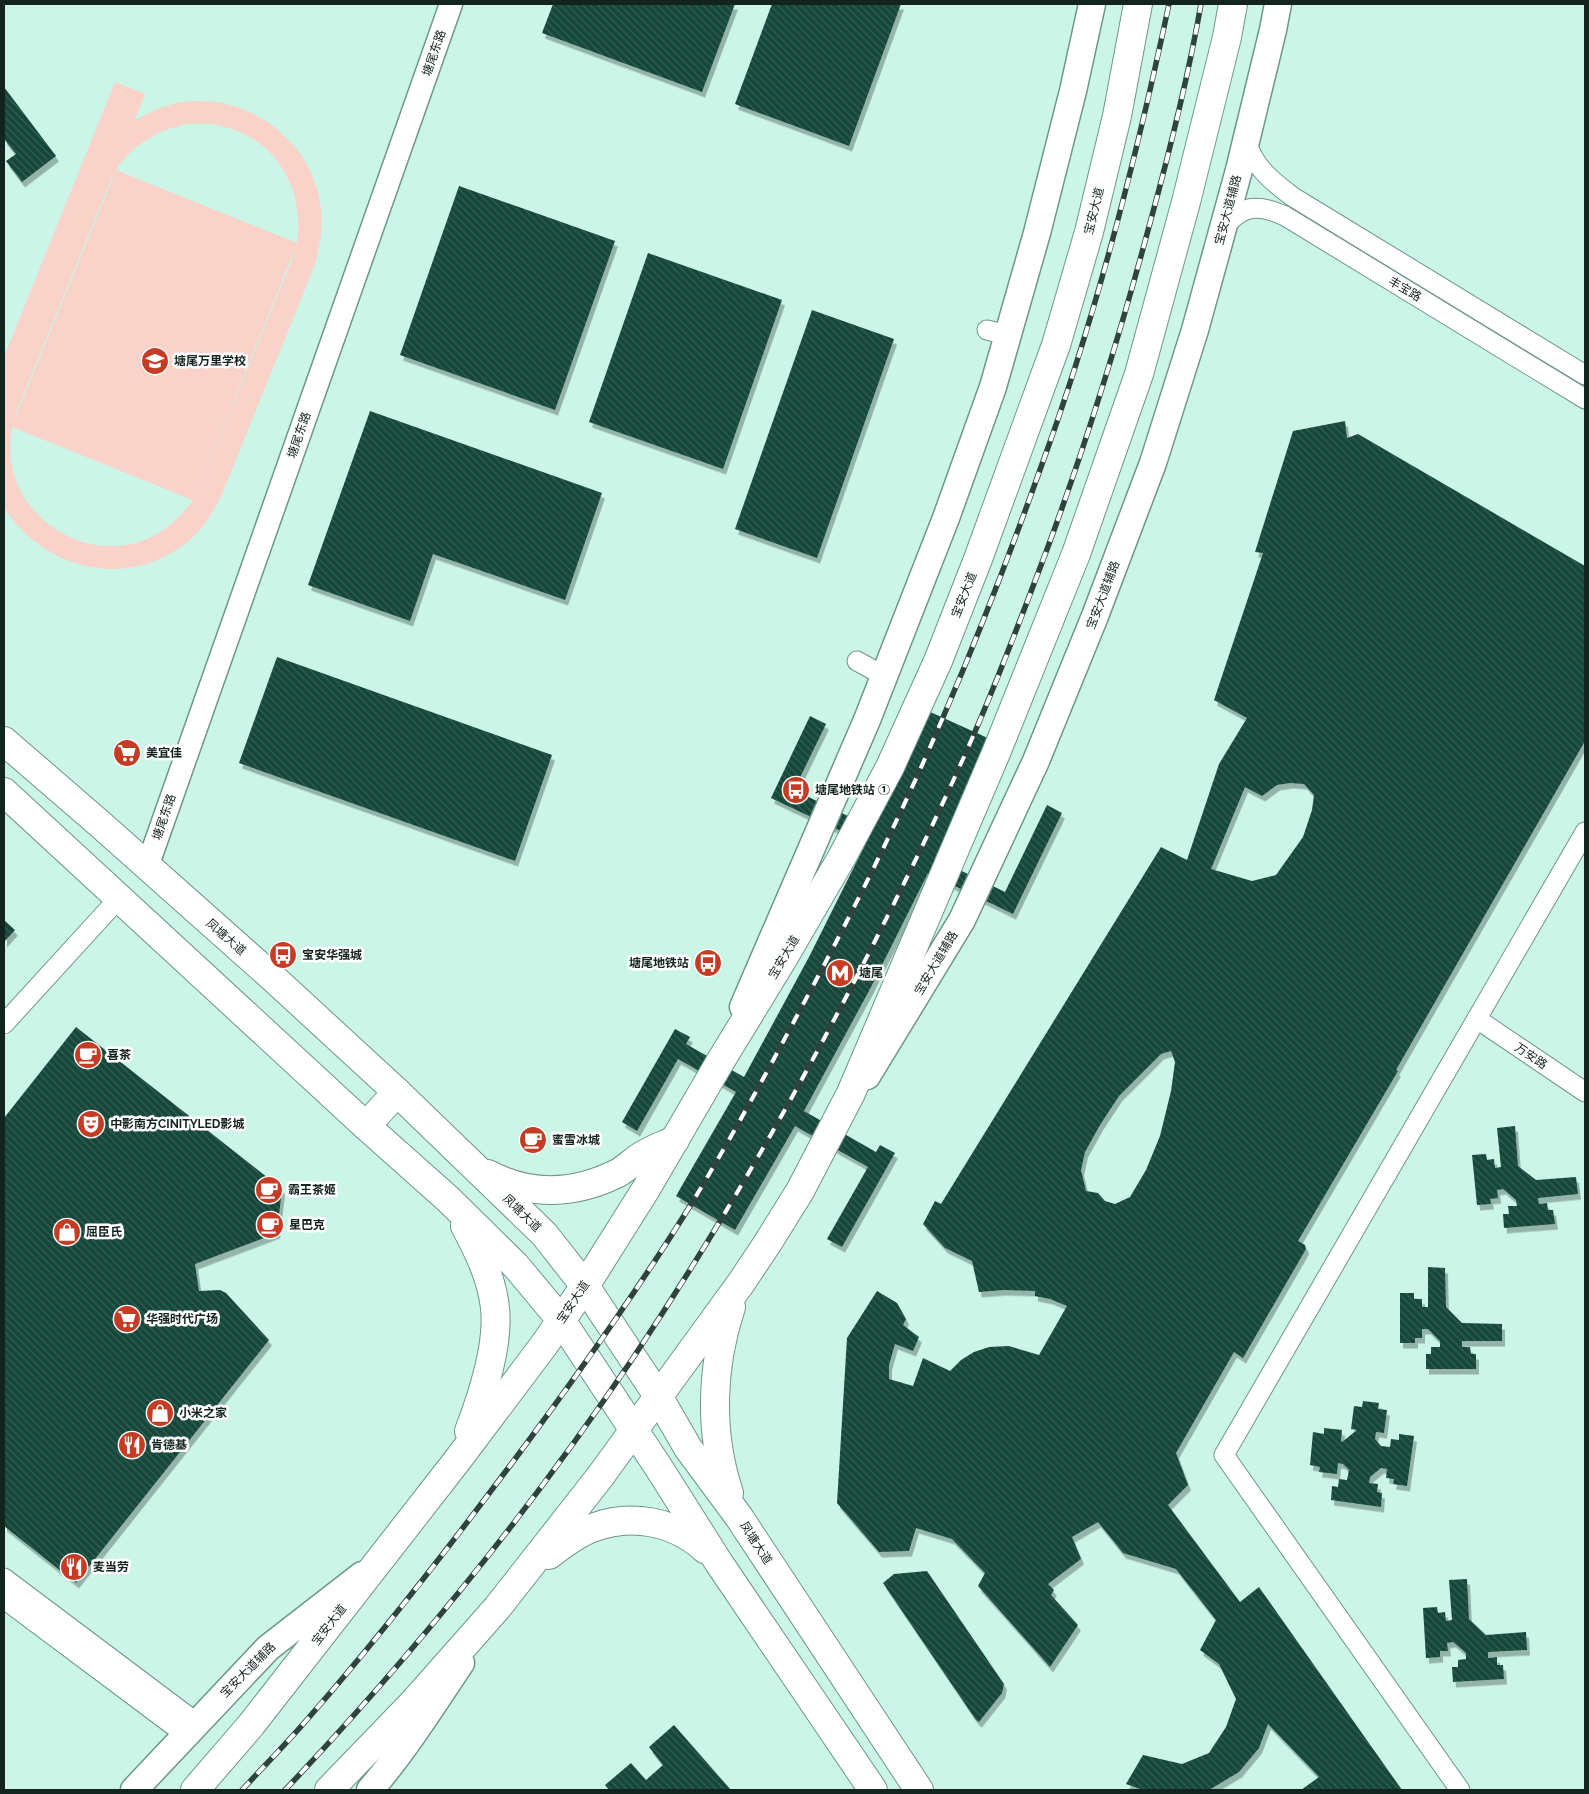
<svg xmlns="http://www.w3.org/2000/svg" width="1589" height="1794" font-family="Raleway,'Noto Sans SC',sans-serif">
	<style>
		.garden { fill: #f9d2ca; fill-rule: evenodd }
		.building { fill: url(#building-back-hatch); fill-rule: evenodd; filter: url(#shadow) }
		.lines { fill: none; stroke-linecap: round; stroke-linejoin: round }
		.minor-casing { stroke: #6e9689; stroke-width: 21 }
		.tertiary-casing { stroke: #6e9689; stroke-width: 25 }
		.secondary-casing { stroke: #6e9689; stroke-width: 29 }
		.primary-casing { stroke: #6e9689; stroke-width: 30 }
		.minor { stroke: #fff; stroke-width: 19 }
		.tertiary { stroke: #fff; stroke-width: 22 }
		.secondary { stroke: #fff; stroke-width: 26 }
		.primary { stroke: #fff; stroke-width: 28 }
		.rail-casing { stroke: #2f433d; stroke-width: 5.5 }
		.rail { stroke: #fff; stroke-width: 4; stroke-dasharray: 11; stroke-linecap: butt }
		.labels { text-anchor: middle; stroke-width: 5; stroke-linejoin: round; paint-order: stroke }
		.street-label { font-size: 12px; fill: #13231e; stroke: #fff }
		.poi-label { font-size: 12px; font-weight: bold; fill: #13231e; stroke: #fff; text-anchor: start }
	</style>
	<defs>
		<pattern id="building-back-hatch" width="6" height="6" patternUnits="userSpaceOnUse" patternTransform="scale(1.25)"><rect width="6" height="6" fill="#16473a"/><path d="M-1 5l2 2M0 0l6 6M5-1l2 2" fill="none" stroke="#365f54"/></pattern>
		<filter id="shadow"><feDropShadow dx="3" dy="5.5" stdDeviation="0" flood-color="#0004"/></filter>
	</defs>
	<rect width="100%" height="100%" fill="#cbf5e6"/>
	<!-- garden -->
	<path class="garden" d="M115,82L145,94L135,120C154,110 173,101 196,101C255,99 312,144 320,203C324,226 320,246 314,267L222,494C216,507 209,519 200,530C142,592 48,577 4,507V357ZM186,124C198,124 209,123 221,126C276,138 305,189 297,243L116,170C133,144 157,131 186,124ZM112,177L113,178L15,418L17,410ZM294,251L292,260L197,492ZM12,427L193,500C183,514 172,525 157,534C98,568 21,527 11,461C9,450 11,438 12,427Z"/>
	<!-- building -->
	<g class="building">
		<polygon points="553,4 735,4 702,92 542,33"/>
		<polygon points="772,4 901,4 849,146 735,104"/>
		<polygon points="4,87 56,156 22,182 6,161 16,154 4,139"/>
		<polygon points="459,186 615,241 555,410 400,355"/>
		<polygon points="648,253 782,300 723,469 589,422"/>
		<polygon points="812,310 894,339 817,558 735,529"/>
		<polygon points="370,411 602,493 565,600 433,554 410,621 308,585"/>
		<path d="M1345,421L1347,438L1358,434L1585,566V741L1396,1070L1398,1071L1298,1241L1305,1245L1306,1249L1243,1358L1234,1352L1176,1453L1188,1485L1168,1505L1240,1602L1259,1587L1402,1790H1301L1319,1777L1268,1724L1259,1748L1239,1772L1209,1790H1143L1126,1784L1143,1755L1182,1764L1209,1753L1226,1727L1236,1699L1219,1664L1200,1650L1216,1620L1176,1569L1123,1553L1098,1522L1072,1537L1081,1559L1048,1584L1054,1590L1051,1595L1078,1625L1050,1667L978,1586L985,1573L952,1539L916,1528L909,1551L879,1552L837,1503L847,1338L877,1291L897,1303L906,1319L903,1325L919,1337L913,1351L895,1344L889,1365V1379L913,1386L923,1358L950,1371L961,1360L974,1352L989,1347L1009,1346L1039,1355L1067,1306L1050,1299L1035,1296V1291L1004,1290L979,1292L972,1261L945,1248L923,1224L935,1201L941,1204L1161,847L1187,860L1219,764L1247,718L1214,700L1263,553L1255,552L1293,431ZM1290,783L1304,784L1314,795L1312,810L1303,837L1276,875L1252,881L1211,869L1245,787L1262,796L1277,785ZM1171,1051L1175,1062L1171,1091L1160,1136L1146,1170L1130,1197L1115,1204L1105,1201L1098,1193L1086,1191L1081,1170L1085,1152L1100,1125L1119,1096L1161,1054Z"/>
		<polygon points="277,657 552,755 515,861 239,763"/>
		<polygon points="928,711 990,739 935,858 1005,892 1047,805 1062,813 1013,914 928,873 870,989 804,1111 876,1152 880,1145 895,1153 842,1247 827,1239 868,1167 795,1126 735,1230 676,1196 736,1092 678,1059 637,1131 622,1122 675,1029 690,1037 686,1044 744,1077 809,957 866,843 771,798 810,716 826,724 794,790 873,828"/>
		<polygon points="4,920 15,930 4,942"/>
		<polygon points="76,1027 282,1189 277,1233 195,1264 199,1291 220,1290 226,1293 269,1340 76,1583 4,1526 4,1118"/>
		<polygon points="1515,1126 1518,1166 1536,1180 1576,1177 1578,1194 1538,1198 1539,1204 1547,1203 1548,1210 1553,1210 1555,1224 1504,1228 1503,1214 1509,1214 1508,1206 1517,1206 1516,1200 1503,1189 1497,1190 1498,1198 1490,1199 1491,1204 1477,1205 1472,1155 1486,1154 1487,1160 1494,1159 1495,1168 1501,1167 1497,1128"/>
		<polygon points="1428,1267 1445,1268 1446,1307 1462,1323 1502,1324 1502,1341 1462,1341 1462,1347 1470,1347 1471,1354 1476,1354 1476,1369 1426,1369 1426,1354 1431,1354 1431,1347 1440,1347 1440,1341 1428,1329 1422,1329 1422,1338 1415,1338 1415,1343 1400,1343 1400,1293 1414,1293 1414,1299 1422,1299 1422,1307 1428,1307"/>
		<polygon points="1363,1401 1379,1403 1378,1409 1387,1410 1384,1433 1376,1432 1375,1439 1381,1446 1390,1447 1391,1439 1399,1440 1399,1434 1414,1436 1407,1486 1393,1484 1394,1479 1386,1478 1387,1469 1381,1468 1370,1477 1369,1483 1378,1484 1377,1492 1382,1493 1381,1507 1331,1500 1332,1486 1338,1487 1339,1479 1347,1480 1349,1470 1343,1464 1338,1463 1337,1474 1319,1472 1320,1467 1310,1465 1313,1432 1324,1434 1324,1428 1342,1430 1341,1441 1342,1442 1357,1430 1351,1429 1354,1406 1362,1407"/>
		<polygon points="927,1571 1004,1684 1002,1693 979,1722 976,1720 883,1583 894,1574"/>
		<polygon points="1467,1579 1469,1619 1486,1635 1526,1632 1527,1650 1488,1652 1488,1658 1497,1657 1497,1665 1503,1665 1504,1679 1453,1682 1452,1667 1458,1667 1458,1660 1466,1659 1466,1653 1453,1642 1447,1643 1448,1651 1440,1651 1440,1657 1426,1658 1423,1608 1437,1607 1438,1613 1445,1612 1446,1621 1452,1620 1449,1580"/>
		<polygon points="674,1725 731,1790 609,1790 605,1785 631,1763 646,1780 663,1765 649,1747"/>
	</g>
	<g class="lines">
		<!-- minor casing -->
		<g class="minor-casing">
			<g id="minor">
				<path d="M1246,139C1252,166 1273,182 1293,197L1585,375"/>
				<path d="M1224,228C1242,204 1259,204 1285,216L1585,399"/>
				<polyline points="987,330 1008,335"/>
				<polyline points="857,661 884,676"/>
				<polyline points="1477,1019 1585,1092"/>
				<polyline points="4,1024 119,898"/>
				<polyline points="4,1578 197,1723"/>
				<polyline points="4,1599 186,1735"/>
				<polyline points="1460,1790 1224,1455 1585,832"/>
			</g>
		</g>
		<!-- tertiary casing -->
		<g class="tertiary-casing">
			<polyline id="tertiary" points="147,867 451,4"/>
		</g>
		<!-- secondary casing -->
		<g class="secondary-casing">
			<g id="secondary">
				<polyline points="743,1007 867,720 946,518 993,387 1037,233 1073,91 1092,4"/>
				<polyline points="867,1076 962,920 1036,761 1095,616 1153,463 1195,330 1239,170 1273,30 1278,4"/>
				<polyline points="134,1790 268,1648 362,1575"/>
				<path d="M370,1790C404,1751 432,1706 461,1663"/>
			</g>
		</g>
		<!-- primary casing -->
		<g class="primary-casing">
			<g id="primary">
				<polyline points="4,741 100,824 271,976 397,1092 544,1234 585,1286 658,1396 688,1448 739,1517 919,1790"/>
				<polyline points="4,792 366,1126 448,1199 516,1266 561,1320 659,1468 719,1563 873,1790"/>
				<polyline points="366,1126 397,1092"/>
				<path d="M488,1174C531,1197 576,1194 618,1173C627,1168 634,1160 643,1155C653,1149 664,1145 675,1140"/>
				<path d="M465,1226C479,1252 492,1279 495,1308C499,1344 482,1397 469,1431"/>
				<path d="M729,1493C709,1433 711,1367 731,1307"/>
				<path d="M549,1555C562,1545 576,1534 592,1528C631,1513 674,1521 705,1549"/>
				<polyline points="195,1790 251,1725 456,1462 544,1345 585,1286 646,1189 720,1062 784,957 842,857 890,767 938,661 978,559 1056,345 1089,232 1117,116 1138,4"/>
				<polyline points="329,1790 414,1702 497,1608 599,1478 741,1283 767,1244 800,1191 851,1093 996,753 1076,554 1139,374 1186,202 1227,37 1233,4"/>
			</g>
		</g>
		<!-- minor -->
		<use href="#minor" class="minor"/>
		<!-- tertiary -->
		<use href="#tertiary" class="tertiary"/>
		<!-- secondary -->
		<use href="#secondary" class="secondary"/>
		<!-- primary -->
		<use href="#primary" class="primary"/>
		<!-- rail casing -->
		<g class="rail-casing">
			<g id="rail">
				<path d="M242,1790C265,1765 289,1741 311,1715C383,1633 450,1546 515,1459C576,1377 636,1293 690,1206C729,1142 765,1076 800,1010C852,914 901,816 944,715C979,634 1011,551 1041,467C1096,317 1136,160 1169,4"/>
				<path d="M285,1790C411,1657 528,1513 631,1361C722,1225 803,1083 877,937C911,870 944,803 974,734C1001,672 1025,608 1049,544C1088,438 1121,331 1150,223C1170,150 1188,78 1201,4"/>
			</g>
		</g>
		<!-- rail -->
		<use href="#rail" class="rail"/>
	</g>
	<!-- icons -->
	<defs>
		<g id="school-disc" transform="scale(1.4375)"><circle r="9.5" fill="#c63b23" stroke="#fff"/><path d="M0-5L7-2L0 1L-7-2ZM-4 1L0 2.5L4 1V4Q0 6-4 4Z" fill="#fff"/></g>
		<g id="supermarket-disc" transform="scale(1.4375)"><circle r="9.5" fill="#c63b23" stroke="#fff"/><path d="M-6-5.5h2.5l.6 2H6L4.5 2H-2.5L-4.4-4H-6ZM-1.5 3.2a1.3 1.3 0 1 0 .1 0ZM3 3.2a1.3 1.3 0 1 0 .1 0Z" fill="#fff"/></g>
		<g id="bus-disc" transform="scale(1.4375)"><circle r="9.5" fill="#c63b23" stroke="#fff"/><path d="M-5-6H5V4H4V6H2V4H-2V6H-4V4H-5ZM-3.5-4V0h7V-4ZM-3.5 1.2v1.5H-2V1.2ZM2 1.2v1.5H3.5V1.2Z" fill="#fff"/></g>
		<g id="metro-disc" transform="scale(1.4375)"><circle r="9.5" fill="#c63b23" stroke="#fff"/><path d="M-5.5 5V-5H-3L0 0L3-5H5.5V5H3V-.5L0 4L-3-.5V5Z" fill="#fff"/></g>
		<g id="cafe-disc" transform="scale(1.4375)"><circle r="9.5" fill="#c63b23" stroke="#fff"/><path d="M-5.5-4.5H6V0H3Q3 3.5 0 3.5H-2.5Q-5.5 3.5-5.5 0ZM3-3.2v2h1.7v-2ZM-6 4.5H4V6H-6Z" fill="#fff"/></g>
		<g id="theatre-disc" transform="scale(1.4375)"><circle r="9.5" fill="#c63b23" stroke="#fff"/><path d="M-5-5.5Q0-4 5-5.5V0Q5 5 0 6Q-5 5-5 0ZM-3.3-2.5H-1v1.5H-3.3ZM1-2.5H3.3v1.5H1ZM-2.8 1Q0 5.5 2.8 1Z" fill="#fff"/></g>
		<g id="shop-disc" transform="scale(1.4375)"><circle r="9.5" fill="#c63b23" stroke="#fff"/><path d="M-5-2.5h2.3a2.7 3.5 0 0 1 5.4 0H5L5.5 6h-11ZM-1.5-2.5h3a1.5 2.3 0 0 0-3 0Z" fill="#fff"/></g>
		<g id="restaurant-disc" transform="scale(1.4375)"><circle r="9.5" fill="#c63b23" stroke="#fff"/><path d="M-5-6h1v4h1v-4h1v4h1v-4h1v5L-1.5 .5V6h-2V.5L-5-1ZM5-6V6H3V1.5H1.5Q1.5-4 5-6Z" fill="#fff"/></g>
	</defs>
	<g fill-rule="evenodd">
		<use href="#school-disc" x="155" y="361"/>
		<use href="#supermarket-disc" x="127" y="753"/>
		<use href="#bus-disc" x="796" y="790"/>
		<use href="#bus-disc" x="283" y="955"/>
		<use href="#bus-disc" x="708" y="963"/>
		<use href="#metro-disc" x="840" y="973"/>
		<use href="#cafe-disc" x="88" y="1055"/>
		<use href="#theatre-disc" x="91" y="1124"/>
		<use href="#cafe-disc" x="533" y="1140"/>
		<use href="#cafe-disc" x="269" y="1190"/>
		<use href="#cafe-disc" x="270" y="1225"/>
		<use href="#shop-disc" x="67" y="1232"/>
		<use href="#supermarket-disc" x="127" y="1319"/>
		<use href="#shop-disc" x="160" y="1413"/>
		<use href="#restaurant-disc" x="132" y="1445"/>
		<use href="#restaurant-disc" x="74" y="1567"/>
	</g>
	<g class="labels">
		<!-- street labels -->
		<g class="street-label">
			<text transform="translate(434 53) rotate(-71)" y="4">塘尾东路</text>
			<text transform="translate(1228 210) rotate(-75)" y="4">宝安大道辅路</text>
			<text transform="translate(1094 211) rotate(-76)" y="4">宝安大道</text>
			<text transform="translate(1405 289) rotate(31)" y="4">丰宝路</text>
			<text transform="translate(299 435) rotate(-71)" y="4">塘尾东路</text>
			<text transform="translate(964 595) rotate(-68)" y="4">宝安大道</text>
			<text transform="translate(1103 595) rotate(-69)" y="4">宝安大道辅路</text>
			<text transform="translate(164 817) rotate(-71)" y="4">塘尾东路</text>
			<text transform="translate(226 937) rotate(41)" y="4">凤塘大道</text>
			<text transform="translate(784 957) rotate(-59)" y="4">宝安大道</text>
			<text transform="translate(936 963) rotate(-59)" y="4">宝安大道辅路</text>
			<text transform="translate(1531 1056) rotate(34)" y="4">万安路</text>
			<text transform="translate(522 1213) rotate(44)" y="4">凤塘大道</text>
			<text transform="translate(573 1302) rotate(-56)" y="4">宝安大道</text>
			<text transform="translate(756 1543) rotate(57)" y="4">凤塘大道</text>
			<text transform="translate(329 1625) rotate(-52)" y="4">宝安大道</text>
			<text transform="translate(248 1670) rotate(-45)" y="4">宝安大道辅路</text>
		</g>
		<!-- poi labels -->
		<g class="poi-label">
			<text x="174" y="365">塘尾万里学校</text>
			<text x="146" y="757">美宜佳</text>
			<text x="815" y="794">塘尾地铁站 ①</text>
			<text x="302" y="959">宝安华强城</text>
			<text x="689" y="967" text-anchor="end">塘尾地铁站</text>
			<text x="859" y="977">塘尾</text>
			<text x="107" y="1059">喜茶</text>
			<text x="110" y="1128">中影南方CINITYLED影城</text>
			<text x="552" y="1144">蜜雪冰城</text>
			<text x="288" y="1194">霸王茶姬</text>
			<text x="289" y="1229">星巴克</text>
			<text x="86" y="1236">屈臣氏</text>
			<text x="146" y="1323">华强时代广场</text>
			<text x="179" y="1417">小米之家</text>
			<text x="151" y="1449">肯德基</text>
			<text x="93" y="1571">麦当劳</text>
		</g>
	</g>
	<!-- border -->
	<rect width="1589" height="1794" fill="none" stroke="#13231e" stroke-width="10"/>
</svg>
